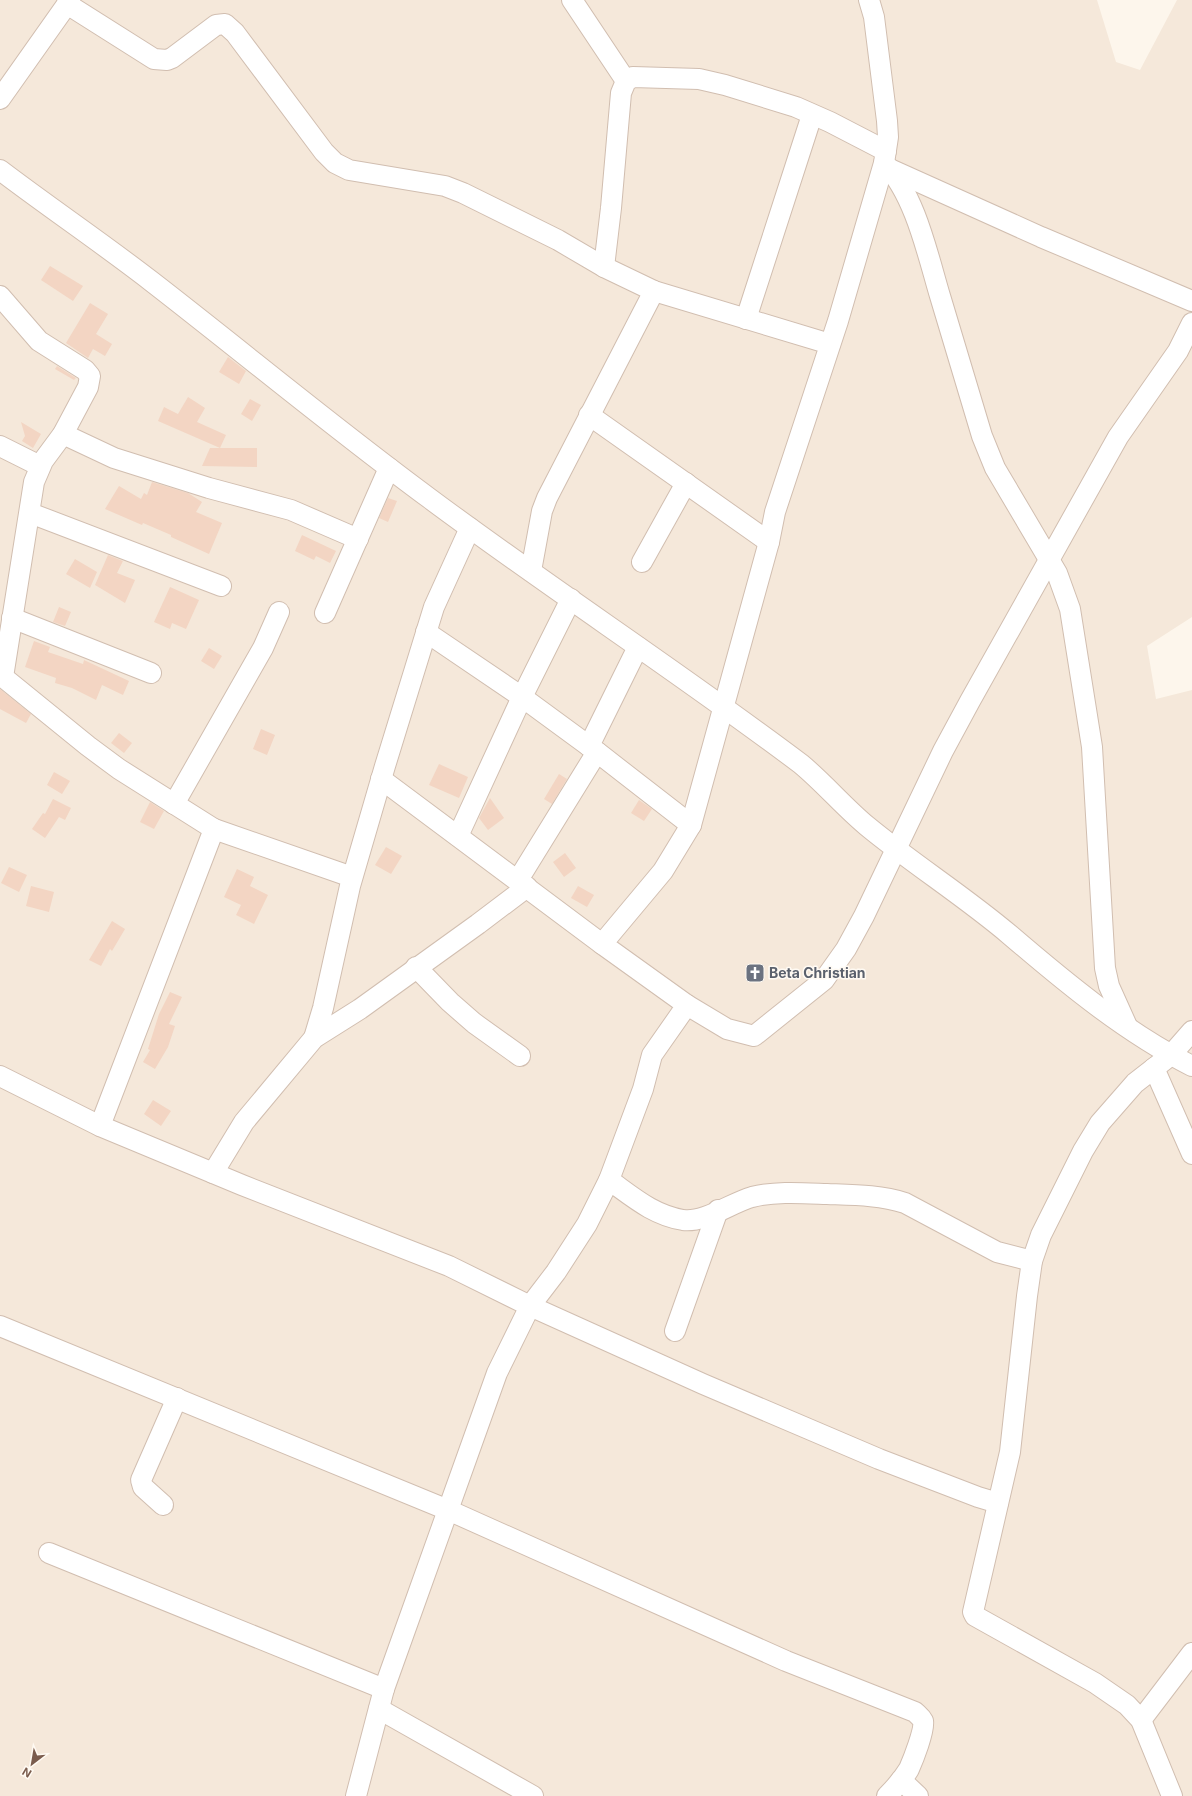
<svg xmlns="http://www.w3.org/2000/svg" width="1192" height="1796" font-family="Inter,sans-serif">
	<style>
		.residential { fill: #f5e8da }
		.building { fill: #f3d5c3 }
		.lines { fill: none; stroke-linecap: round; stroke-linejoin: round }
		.minor-casing { stroke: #d1beb0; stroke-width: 22 }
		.minor { stroke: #fff; stroke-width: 20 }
		.labels { text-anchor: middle; stroke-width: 3; stroke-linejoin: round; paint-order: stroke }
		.worship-label { font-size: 14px; font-weight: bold; fill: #5b616d; stroke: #fffaf3; text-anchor: start }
	</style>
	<rect width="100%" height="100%" fill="#fdf6ec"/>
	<!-- residential -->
	<polygon class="residential" points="0,0 1097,0 1116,62 1140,70 1177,0 1192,0 1192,617 1147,646 1156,699 1192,690 1192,1796 0,1796"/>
	<!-- building -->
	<g class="building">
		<polygon points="50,266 83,286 73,301 41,280"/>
		<polygon points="90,303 108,314 96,334 112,344 105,356 93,349 88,358 66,343"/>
		<polygon points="228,357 246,371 239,384 219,372"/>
		<polygon points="57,366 76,378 74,380 55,369"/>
		<polygon points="188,397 205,408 197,422 226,435 220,448 158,421 164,407 178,414"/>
		<polygon points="250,399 261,405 252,421 241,414"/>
		<polygon points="21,422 41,434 33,448 22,441 25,436"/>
		<polygon points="210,448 257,448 257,467 202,466"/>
		<polygon points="152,482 188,493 202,502 196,512 222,523 209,554 171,537 171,535 143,523 142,525 105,509 119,486 141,499 144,493 147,495"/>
		<polygon points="388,498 397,501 388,522 379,518"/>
		<polygon points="302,535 336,551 330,563 316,556 314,560 295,551"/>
		<polygon points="108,555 123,561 117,573 135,580 125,603 95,585"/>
		<polygon points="75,559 97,572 90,588 66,574"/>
		<polygon points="170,587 199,600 186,629 172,623 170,629 154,622"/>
		<polygon points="59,607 71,612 65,626 53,622"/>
		<polygon points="34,641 50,647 48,652 83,664 84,660 129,681 123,695 102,685 96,700 72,688 55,683 56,678 25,667"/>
		<polygon points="209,648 222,656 214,669 201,661"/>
		<polygon points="0,689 31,714 26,723 0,709"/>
		<polygon points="261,729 275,735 267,755 253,749"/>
		<polygon points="119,733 132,743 124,753 111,743"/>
		<polygon points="439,764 468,777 459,798 429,785"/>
		<polygon points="54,772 70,781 62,794 47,785"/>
		<polygon points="559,774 567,779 552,804 544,799"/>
		<polygon points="490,798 504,818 488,830 479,818"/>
		<polygon points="53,799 71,808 65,820 59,817 45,838 32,829 43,813 45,814"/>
		<polygon points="639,800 652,809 644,821 631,813"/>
		<polygon points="150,802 164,811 154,829 140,822"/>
		<polygon points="386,847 402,856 391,874 375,865"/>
		<polygon points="565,853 576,868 564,877 553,862"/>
		<polygon points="9,867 27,875 19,892 1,883"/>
		<polygon points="237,869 254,877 250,886 268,895 254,924 236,915 241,905 224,897"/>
		<polygon points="31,886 54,892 49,912 26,906"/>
		<polygon points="578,886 594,895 587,907 571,898"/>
		<polygon points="112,921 125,929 112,951 110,949 101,966 89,960"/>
		<polygon points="170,992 182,997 169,1024 175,1026 168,1047 155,1069 143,1062 150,1050 148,1049 159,1014"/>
		<polygon points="153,1100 171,1111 161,1126 144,1114"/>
	</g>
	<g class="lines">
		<!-- minor casing -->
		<g class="minor-casing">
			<g id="minor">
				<polyline points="572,0 626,81"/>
				<polyline points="67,4 154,59 167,60 172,58 216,25 225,24 235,33 324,152 335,163 349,170 445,186 463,193 558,240 604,267 654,291 830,344"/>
				<polyline points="0,99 70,0"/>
				<path d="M884,163C915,194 928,256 940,296C954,343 968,389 982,436L995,468L1057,573L1070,609L1092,747L1105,968L1109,986L1127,1026"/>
				<polyline points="890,169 1041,237 1192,301"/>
				<path d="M0,170C50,208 102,243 151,281C244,353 334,428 429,498C551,589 679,672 801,764C824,783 844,807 867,826C913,864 964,896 1010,935C1066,983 1125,1032 1192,1066"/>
				<polyline points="604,267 611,208 621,93 626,81 633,77 699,79 725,85 796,107 830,122 886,151"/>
				<polyline points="0,296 39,341 85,370 90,376 88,387 63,434 43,461 34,482 3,677"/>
				<polyline points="746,319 812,115"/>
				<polyline points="589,415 769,542"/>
				<polyline points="63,434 114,458 209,488 291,510 358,539"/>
				<polyline points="0,446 40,466"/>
				<polyline points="30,513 221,586"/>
				<polyline points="642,562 686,483"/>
				<polyline points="531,571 542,511 547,498 654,291"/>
				<polyline points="325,613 389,468"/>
				<polyline points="12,618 151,673"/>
				<polyline points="426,632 522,697 597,752 691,825"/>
				<polyline points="0,676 3,677 88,746 119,769 214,829 100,1126"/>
				<polyline points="589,746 638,647"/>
				<polyline points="381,779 602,944"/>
				<polyline points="174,804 263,648 279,612"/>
				<polyline points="214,829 352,877"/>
				<polyline points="458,836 522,697 571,599"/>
				<polyline points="518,880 597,752"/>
				<polyline points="416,967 450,1002 474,1023 520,1056"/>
				<polyline points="687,1005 727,1029 754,1036 824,980 846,949 864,916 943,751 970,701 1118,437 1178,351 1192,323"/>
				<polyline points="314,1038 323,1008 350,886 385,766 434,607 470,528"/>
				<polyline points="1154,1068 1192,1154"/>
				<polyline points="0,1076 100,1126 242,1185 449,1266 530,1306 703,1384 879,1459 978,1497 998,1503"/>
				<polyline points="213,1173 244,1122 314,1038 360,1009 478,924 527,887"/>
				<path d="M609,1180C633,1197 653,1215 683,1220C704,1223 731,1203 752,1197C776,1191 802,1193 827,1194C854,1195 880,1195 905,1203L997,1252L1032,1261"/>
				<path d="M0,1326L448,1510L786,1661L915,1712C918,1715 921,1717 923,1721C925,1730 913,1760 909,1769C903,1779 895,1788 887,1796"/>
				<polyline points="675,1331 718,1210"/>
				<polyline points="163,1505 143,1487 141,1480 177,1398"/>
				<polyline points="49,1553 384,1689"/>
				<polyline points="379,1709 533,1796"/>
				<polyline points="1141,1720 1192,1653"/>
				<polyline points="901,1780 918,1796"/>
				<polyline points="356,1796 384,1689 497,1373 530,1306 556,1272 587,1224 609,1180 643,1089 652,1055 687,1005 602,944 663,871 691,825 769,542 775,512 838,321 884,163 888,137 887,121 874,17 869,0"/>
				<polyline points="1172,1796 1141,1720 1127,1705 1095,1683 975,1616 973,1612 1010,1452 1027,1296 1032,1261 1041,1235 1083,1151 1100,1123 1135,1083 1171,1055 1192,1031"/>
			</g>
		</g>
		<!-- minor -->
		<use href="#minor" class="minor"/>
	</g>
	<!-- icons -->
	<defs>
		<g id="church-square" transform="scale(1)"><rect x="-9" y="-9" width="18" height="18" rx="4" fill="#6b7280" stroke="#fffaf3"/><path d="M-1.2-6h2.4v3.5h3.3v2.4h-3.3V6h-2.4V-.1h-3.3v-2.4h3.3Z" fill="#fff"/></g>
	</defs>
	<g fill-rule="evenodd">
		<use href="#church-square" x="755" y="973"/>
	</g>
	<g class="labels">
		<!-- worship labels -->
		<g class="worship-label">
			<text x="769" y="978">Beta Christian</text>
		</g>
	</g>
	<!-- north arrow -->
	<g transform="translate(32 1764) rotate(211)" stroke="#fffaf3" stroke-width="3" paint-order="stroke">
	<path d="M0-3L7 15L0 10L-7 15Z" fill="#7a5c4d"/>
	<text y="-6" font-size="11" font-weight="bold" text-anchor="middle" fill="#7a5c4d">N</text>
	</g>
</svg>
